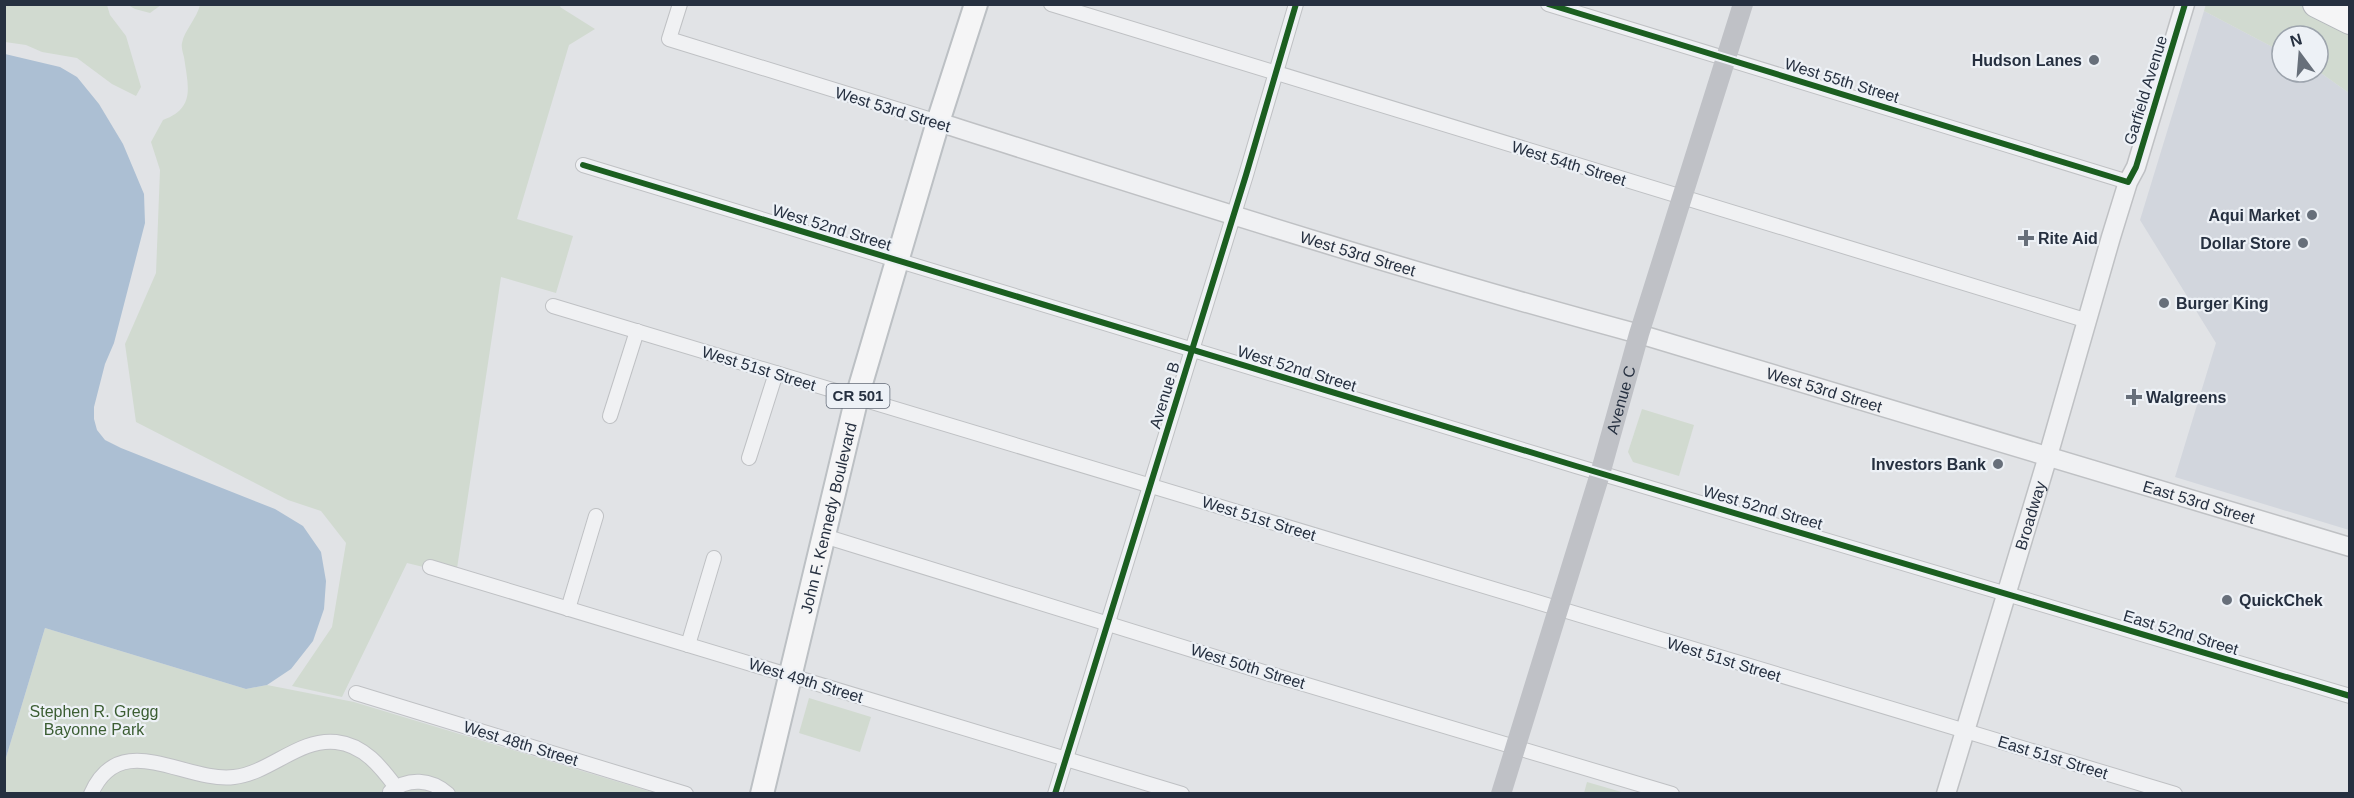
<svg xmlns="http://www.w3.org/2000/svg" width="2354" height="798" font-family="Helvetica,sans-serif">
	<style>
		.built { fill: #d2d6dd }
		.green { fill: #d1dad0 }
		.water { fill: #acbfd3 }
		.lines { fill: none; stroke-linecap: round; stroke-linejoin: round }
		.minor-casing { stroke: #bfc1c4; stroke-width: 16 }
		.tertiary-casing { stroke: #bfc1c4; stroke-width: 21 }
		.primary-casing { stroke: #bcc0c4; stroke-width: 26 }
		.motorway-casing { stroke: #b3b6bb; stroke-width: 28 }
		.minor { stroke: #f0f1f3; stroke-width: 14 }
		.tertiary { stroke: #f0f1f3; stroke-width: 18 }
		.secondary { stroke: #bfc1c6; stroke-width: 20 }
		.primary { stroke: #f5f5f6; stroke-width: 22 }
		.motorway { stroke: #f5f5f6; stroke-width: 26 }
		.cycleway-casing { stroke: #edf1f6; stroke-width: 10 }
		.cycleway { stroke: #1b5e20; stroke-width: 6 }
		.poi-dot { fill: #676f7a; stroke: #edf1f6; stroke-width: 2 }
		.labels { text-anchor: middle; stroke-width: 4.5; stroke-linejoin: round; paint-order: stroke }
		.shield { fill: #edf1f6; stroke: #626a77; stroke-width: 1.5 }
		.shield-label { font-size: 15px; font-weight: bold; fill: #263040 }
		.poi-label { font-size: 16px; font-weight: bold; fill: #263040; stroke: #edf1f6; text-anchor: end }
		.street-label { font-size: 16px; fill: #263040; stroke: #edf1f6 }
		.park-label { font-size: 16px; fill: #3b5d32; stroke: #edf1f6 }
	</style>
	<rect width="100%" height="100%" fill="#e1e3e6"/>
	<!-- built -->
	<polygon class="built" points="2204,11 2282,52 2282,72 2318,71 2349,93 2349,530 2175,477 2216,343 2140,220"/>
	<!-- green -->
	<g class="green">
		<polygon points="5,4 107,5 110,15 126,36 141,87 136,96 112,84 77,58 42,52 26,45 5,42"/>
		<polygon points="2206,4 2349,5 2349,93 2318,71 2318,36 2282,36 2282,52 2204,11"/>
		<polygon points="128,5 161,5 150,13 135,9"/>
		<path d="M200,5H561L560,7L595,29L569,45L517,219L573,236L556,293L501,277L456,575L407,563L342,697L292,686L332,627L346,543L321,511L288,500L136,422L125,344L156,273L160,170L151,142L163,120C196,108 188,86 184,57C183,53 181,47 182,43C184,31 197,18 200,5Z"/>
		<polygon points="1642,409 1694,425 1679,476 1633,462 1628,452"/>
		<polygon points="45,628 246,689 267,685 354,702 655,793 5,794 5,761"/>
		<polygon points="809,698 871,717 860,752 799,733"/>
		<polygon points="1587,782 1625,793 1584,793"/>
	</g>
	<!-- water -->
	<polygon class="water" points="5,54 60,67 77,77 99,104 123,144 144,194 145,223 114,343 105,364 94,407 94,419 97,430 105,440 121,448 275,509 303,526 321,552 326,581 324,609 313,641 291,669 267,685 246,689 45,628 5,761"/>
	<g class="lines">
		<!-- minor casing -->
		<g class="minor-casing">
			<g id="minor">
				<polyline points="680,4 669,39 938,122"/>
				<polyline points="1051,4 2088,321"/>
				<polyline points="1548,4 2128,182"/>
				<polyline points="583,165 1576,466 2350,696"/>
				<polyline points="553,306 2175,794"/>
				<polyline points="610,416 637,331"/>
				<polyline points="749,458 776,373"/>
				<polyline points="824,536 1270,674 1672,794"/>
				<polyline points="430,567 1182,794"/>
				<polyline points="568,609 596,516"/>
				<polyline points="688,645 714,558"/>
				<polyline points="356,693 686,794"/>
				<path d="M390,792C408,777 431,779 448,794"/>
				<path d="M91,794C120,727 185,783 234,777C270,773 299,738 336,742C364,745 381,767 396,787"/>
				<polyline points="1055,794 1246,175 1296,4"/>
			</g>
		</g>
		<!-- tertiary casing -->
		<g class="tertiary-casing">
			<g id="tertiary">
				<path id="s1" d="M938,122C1171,196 1404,271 1639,334L2350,547"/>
				<path id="s2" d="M1946,794L2048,456L2111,237L2128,182L2136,167L2185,4"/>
			</g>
		</g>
		<!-- primary casing -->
		<g class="primary-casing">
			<g id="primary">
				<path id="s4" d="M762,794L857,397L938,122L976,4"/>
			</g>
		</g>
		<!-- motorway casing -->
		<g class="motorway-casing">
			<polyline id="motorway" points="2316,4 2350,21"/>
		</g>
		<!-- minor -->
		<use href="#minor" class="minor"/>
		<!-- tertiary -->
		<use href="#tertiary" class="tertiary"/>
		<!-- secondary -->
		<path class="secondary" id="s3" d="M1501,794L1600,474L1639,334L1743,4"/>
		<!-- primary -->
		<use href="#primary" class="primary"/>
		<!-- motorway -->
		<use href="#motorway" class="motorway"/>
		<!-- cycleway casing -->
		<g class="cycleway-casing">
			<g id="cycleway">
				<polyline points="1548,4 2128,182 2136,167 2185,4"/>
				<polyline points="583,165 1576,466 2350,696"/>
				<polyline points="1055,794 1246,175 1296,4"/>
			</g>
		</g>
		<!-- cycleway -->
		<use href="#cycleway" class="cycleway"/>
	</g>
	<!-- markers -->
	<g class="poi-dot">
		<circle cx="2094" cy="60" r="6"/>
		<circle cx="2312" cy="215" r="6"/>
		<path d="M2023 229h6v6h6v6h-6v6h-6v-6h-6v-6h6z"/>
		<circle cx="2303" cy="243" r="6"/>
		<circle cx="2164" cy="303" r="6"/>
		<path d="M2131 388h6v6h6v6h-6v6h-6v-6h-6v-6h6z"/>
		<circle cx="1998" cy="464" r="6"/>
		<circle cx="2227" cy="600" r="6"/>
	</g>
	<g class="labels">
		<!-- shield labels -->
		<rect class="shield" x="826.5" y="384" width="63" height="24" rx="4.5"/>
		<g class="shield-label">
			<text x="858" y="401">CR 501</text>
		</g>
		<!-- poi labels -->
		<g class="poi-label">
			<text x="2082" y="66">Hudson Lanes</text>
			<text x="2300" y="221">Aqui Market</text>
			<text x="2038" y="244" text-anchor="start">Rite Aid</text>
			<text x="2291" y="249">Dollar Store</text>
			<text x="2176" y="309" text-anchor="start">Burger King</text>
			<text x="2146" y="403" text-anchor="start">Walgreens</text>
			<text x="1986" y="470">Investors Bank</text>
			<text x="2239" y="606" text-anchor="start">QuickChek</text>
		</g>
		<!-- street labels -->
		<g class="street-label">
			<text transform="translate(1842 80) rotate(17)" y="6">West 55th Street</text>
			<text transform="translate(2145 90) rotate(-73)" y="6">Garfield Avenue</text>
			<text transform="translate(893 109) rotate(17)" y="6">West 53rd Street</text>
			<text transform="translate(1569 163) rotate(17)" y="6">West 54th Street</text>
			<text transform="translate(832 227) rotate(17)" y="6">West 52nd Street</text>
			<text dy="6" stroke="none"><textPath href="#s1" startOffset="440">West 53rd Street</textPath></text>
			<text transform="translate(759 368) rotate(17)" y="6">West 51st Street</text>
			<text transform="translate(1297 368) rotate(17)" y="6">West 52nd Street</text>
			<text dy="6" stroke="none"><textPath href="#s1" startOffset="926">West 53rd Street</textPath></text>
			<text transform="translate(1164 395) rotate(-73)" y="6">Avenue B</text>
			<text dy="6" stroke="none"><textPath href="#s3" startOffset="412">Avenue C</textPath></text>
			<text dy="6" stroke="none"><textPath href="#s1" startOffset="1317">East 53rd Street</textPath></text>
			<text transform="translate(1763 507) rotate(16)" y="6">West 52nd Street</text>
			<text dy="6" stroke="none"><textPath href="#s2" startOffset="291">Broadway</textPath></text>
			<text dy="6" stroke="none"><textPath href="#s4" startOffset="284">John F. Kennedy Boulevard</textPath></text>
			<text transform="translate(1259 518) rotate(17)" y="6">West 51st Street</text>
			<text transform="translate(2181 632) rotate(17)" y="6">East 52nd Street</text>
			<text transform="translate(1724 659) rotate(17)" y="6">West 51st Street</text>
			<text transform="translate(1248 666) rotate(17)" y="6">West 50th Street</text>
			<text transform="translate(806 680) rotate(17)" y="6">West 49th Street</text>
			<text transform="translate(521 743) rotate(17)" y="6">West 48th Street</text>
			<text transform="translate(2053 757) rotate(17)" y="6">East 51st Street</text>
		</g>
		<!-- park labels -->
		<g class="park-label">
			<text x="94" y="717">Stephen R. Gregg<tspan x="94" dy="18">Bayonne Park</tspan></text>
		</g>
	</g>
	<!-- border -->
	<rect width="2354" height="798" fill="none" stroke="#263040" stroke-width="12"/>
	<!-- north arrow -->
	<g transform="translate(2300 54) rotate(344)"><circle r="28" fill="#edf1f6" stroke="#9da4ad" stroke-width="1.5"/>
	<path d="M0-4.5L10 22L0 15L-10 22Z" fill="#676f7a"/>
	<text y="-9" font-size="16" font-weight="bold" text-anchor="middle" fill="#263040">N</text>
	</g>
</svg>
